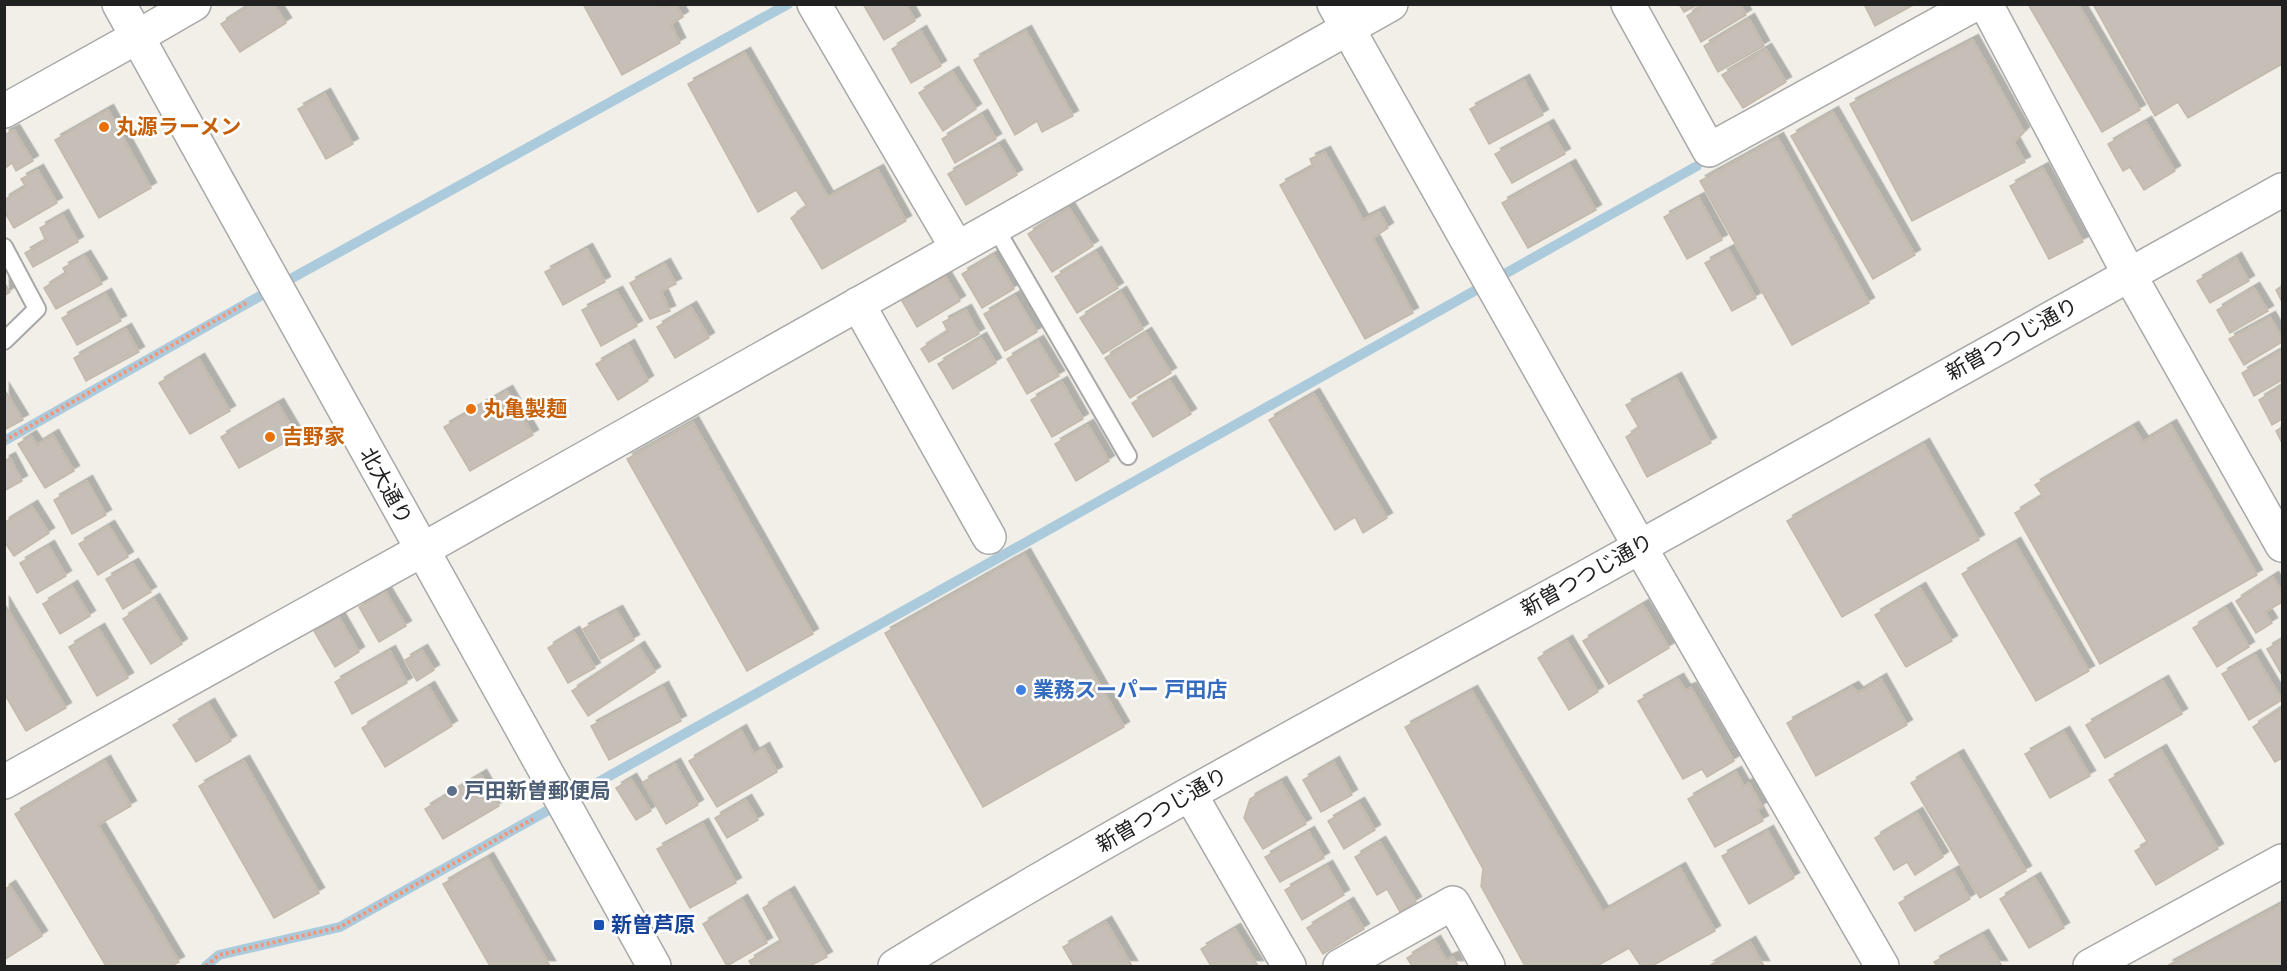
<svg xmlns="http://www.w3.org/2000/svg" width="2287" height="971" font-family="'Noto Sans','Noto Sans JP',sans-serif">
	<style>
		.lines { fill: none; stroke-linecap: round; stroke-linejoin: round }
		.stream { stroke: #abcbdd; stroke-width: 10 }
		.building { fill: #c6bfb8; stroke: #c3b9ab; stroke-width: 1.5; filter: url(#shadow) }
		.service-casing { stroke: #a8a8a8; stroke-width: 20 }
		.minor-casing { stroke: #a8a8a8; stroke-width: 36 }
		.tertiary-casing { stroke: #a8a8a8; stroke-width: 36 }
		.path { stroke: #f69475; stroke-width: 4; stroke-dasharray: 3 3; stroke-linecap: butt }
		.service { stroke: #fff; stroke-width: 16 }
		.minor { stroke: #fff; stroke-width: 33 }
		.tertiary { stroke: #fff; stroke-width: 33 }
		.food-dot { fill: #e8710a; stroke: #fff; stroke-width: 2 }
		.shop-dot { fill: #3f7fe0; stroke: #fff; stroke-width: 2 }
		.service-dot { fill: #5c6f8a; stroke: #fff; stroke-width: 2 }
		.transit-dot { fill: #1a4fb4; stroke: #fff; stroke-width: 2 }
		.labels { text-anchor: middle; stroke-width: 5; stroke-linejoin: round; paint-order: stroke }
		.food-label { font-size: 21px; font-weight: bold; fill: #c56008; stroke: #fff; text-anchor: start }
		.street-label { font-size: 21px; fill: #212121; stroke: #fff }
		.shop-label { font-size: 21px; font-weight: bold; fill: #366cbe; stroke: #fff; text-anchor: start }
		.service-label { font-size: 21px; font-weight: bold; fill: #4e5e75; stroke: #fff; text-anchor: start }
		.transit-label { font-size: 21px; font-weight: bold; fill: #164399; stroke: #fff; text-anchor: start }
	</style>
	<defs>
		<filter id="shadow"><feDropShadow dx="5.5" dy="-5.5" stdDeviation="0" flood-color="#0004"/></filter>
	</defs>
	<rect width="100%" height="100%" fill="#f1efe8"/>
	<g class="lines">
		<!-- stream -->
		<g class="stream">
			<polyline points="4,441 276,287 788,4"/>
			<polyline points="206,966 219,955 340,927 1697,166"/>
		</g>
	</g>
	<!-- building -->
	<g class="building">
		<polygon points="252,4 274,4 286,23 240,52 221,24"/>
		<polygon points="583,4 661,4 663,8 669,4 676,4 683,17 671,24 680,43 622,75"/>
		<polygon points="863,4 906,4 915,21 884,40"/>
		<polygon points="1679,4 1699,4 1684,12"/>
		<polygon points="1705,4 1740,4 1746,15 1701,42 1687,16"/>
		<polygon points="1864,4 1915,4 1875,26"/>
		<polygon points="2028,4 2078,4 2140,110 2102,132"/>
		<polygon points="2093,4 2282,4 2282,64 2188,118 2178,102 2155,116"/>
		<polygon points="1749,19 1764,46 1718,72 1704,46"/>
		<polygon points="921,31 941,66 911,83 892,49"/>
		<polygon points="1026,31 1073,116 1042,132 1037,121 1015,135 974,60"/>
		<polygon points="1973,40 2024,132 2014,142 2025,162 1912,221 1850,104"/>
		<polygon points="1766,49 1786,82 1743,108 1722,75"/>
		<polygon points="745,53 828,197 878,170 906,221 822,269 791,218 807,206 796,190 758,212 688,84"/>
		<polygon points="953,72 976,109 943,131 919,93"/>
		<polygon points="1524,80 1543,115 1489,144 1470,109"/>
		<polygon points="325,94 353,144 326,159 298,109"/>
		<polygon points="108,110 151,188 99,218 55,140"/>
		<polygon points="1833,112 1915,255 1873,279 1791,136"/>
		<polygon points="982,115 996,139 955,163 942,139"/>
		<polygon points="2146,122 2175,171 2144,190 2130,167 2123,171 2108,144"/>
		<polygon points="1548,125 1565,154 1512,183 1495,154"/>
		<polygon points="14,130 33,161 16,171 12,163 4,169 4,135"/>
		<polygon points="1778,138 1869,303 1792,345 1700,181"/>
		<polygon points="999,145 1017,175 966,205 948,174"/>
		<polygon points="1325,152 1363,220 1379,212 1388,228 1373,238 1413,313 1365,339 1280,185 1313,167 1310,159"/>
		<polygon points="1570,165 1596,210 1528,248 1502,203"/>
		<polygon points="2043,168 2083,242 2049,259 2010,186"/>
		<polygon points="38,170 57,203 14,228 4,211 4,200 26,187 21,179"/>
		<polygon points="1699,198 1722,240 1687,259 1664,217"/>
		<polygon points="1069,208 1093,246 1052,272 1028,234"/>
		<polygon points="63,215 78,242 33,267 25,253 46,241 40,228"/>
		<polygon points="587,249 605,282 563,305 545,272"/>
		<polygon points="1729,250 1756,298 1732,311 1705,263"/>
		<polygon points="1096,252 1118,288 1077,313 1055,277"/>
		<polygon points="994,255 1014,289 982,308 962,274"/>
		<polygon points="85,256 102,284 56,309 44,288 66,274 63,268"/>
		<polygon points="2236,258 2249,281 2210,303 2197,281"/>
		<polygon points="665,264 676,284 661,291 670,311 650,319 630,283"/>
		<polygon points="945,276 960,301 917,327 902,301"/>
		<polygon points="4,282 10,292 4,296"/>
		<polygon points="2282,286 2282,302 2276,290"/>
		<polygon points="2254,288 2268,311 2230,333 2217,310"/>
		<polygon points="617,292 637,326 601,346 582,310"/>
		<polygon points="1121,292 1143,329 1103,354 1080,318"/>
		<polygon points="106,294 121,321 77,345 62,318"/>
		<polygon points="1015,296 1037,332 1005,351 984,314"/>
		<polygon points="691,307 709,338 675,358 657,327"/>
		<polygon points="966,310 979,334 929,362 921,349 948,332 943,322"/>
		<polygon points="2270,317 2282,338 2282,342 2244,365 2229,339"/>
		<polygon points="126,329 139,352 86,381 74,358"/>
		<polygon points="1146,333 1171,373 1130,398 1105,358"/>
		<polygon points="981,338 996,363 953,389 938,364"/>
		<polygon points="1038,341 1059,376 1027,394 1007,359"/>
		<polygon points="629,345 648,381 618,400 596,364"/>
		<polygon points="2282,350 2282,380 2254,396 2242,373"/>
		<polygon points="199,359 230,411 190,434 159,383"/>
		<polygon points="1676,378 1711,443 1647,477 1626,437 1639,428 1626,405"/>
		<polygon points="1170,381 1191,414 1153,437 1132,403"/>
		<polygon points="1062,382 1083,419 1052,437 1031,400"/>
		<polygon points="2282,386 2282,419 2272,425 2259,400"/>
		<polygon points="4,389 23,420 4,430"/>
		<polygon points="507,391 533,435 470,471 444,427"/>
		<polygon points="1314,394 1387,518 1363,533 1355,517 1335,530 1269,420"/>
		<polygon points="278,404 297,436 239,468 221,437"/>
		<polygon points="693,422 813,634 747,671 627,459"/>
		<polygon points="1088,425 1109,461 1076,481 1055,444"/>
		<polygon points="2171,425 2257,575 2100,664 2015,513 2043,496 2035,485 2133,427 2143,442"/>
		<polygon points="2282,427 2282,443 2276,431"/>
		<polygon points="53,435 74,471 45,488 18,444 31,436 37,445"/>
		<polygon points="1924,444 1979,540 1842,617 1787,521"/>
		<polygon points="10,458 22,481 4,491 4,461"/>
		<polygon points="87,481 106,515 72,534 54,500"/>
		<polygon points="32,506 49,533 14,556 4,541 4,523"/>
		<polygon points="109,526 128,557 98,575 79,544"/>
		<polygon points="2015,543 2089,671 2036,701 1962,574"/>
		<polygon points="49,546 66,576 37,593 20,563"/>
		<polygon points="1025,554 1124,727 983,807 885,633"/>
		<polygon points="133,564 151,592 123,609 106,579"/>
		<polygon points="2273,577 2282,592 2282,602 2265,612 2272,623 2256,633 2236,601"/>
		<polygon points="72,586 90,616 60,634 43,604"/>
		<polygon points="1920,588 1952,641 1906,667 1875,615"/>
		<polygon points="385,591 406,626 379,642 359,607"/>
		<polygon points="154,599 182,644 151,664 123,619"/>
		<polygon points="4,603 66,708 26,731 4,693"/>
		<polygon points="1643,605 1669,648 1609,684 1583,641"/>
		<polygon points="2226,608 2249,647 2217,667 2193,628"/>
		<polygon points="617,611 634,640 601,659 583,629"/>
		<polygon points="339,617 359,652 335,667 314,631"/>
		<polygon points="99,629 128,678 97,696 69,647"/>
		<polygon points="574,632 595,668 568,683 548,648"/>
		<polygon points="2282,640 2282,675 2267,649"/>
		<polygon points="1567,641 1598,692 1569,710 1538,658"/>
		<polygon points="639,647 655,672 588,716 572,691"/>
		<polygon points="422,650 434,670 417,681 405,660"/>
		<polygon points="390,651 407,683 352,714 335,682"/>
		<polygon points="2255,655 2282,700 2249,720 2222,674"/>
		<polygon points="1678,679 1685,690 1691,688 1734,761 1707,777 1702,769 1683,779 1638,701"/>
		<polygon points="1881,679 1907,725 1816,776 1787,723 1853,687 1858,693"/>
		<polygon points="2163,681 2182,714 2105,758 2086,725"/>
		<polygon points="429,687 452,726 385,767 362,728"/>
		<polygon points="663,687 681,721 609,760 591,726"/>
		<polygon points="1472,691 1603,912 1680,868 1715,931 1652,966 1641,966 1629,948 1597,966 1525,966 1481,886 1483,869 1405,727"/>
		<polygon points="209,704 231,741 196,762 173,725"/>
		<polygon points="2282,708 2282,758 2275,762 2253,727"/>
		<polygon points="741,730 754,754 764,748 777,772 717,807 689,761"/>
		<polygon points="2064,732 2090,776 2050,798 2025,754"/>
		<polygon points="2161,750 2218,849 2156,885 2135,851 2148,843 2109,780"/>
		<polygon points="1958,755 2026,871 1980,898 1911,783"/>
		<polygon points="105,761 131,806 98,825 179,962 171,966 106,966 15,814"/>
		<polygon points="244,761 319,893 274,918 199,786"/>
		<polygon points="1334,762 1352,795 1321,812 1303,780"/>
		<polygon points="675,764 698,805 666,824 643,782"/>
		<polygon points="1736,772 1744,786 1749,783 1762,807 1757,810 1763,821 1715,847 1688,799"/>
		<polygon points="481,775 499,806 443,839 425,809"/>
		<polygon points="631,779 651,811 636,820 616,788"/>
		<polygon points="1281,782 1306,824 1263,849 1244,818 1250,799"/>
		<polygon points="746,800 758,820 727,838 715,818"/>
		<polygon points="1359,803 1375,830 1344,849 1328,821"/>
		<polygon points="1917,813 1943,857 1915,875 1907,862 1894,870 1875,838"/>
		<polygon points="703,824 736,883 690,908 657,849"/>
		<polygon points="1768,831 1794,878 1749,904 1722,856"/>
		<polygon points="1309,832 1324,858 1280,882 1265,857"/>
		<polygon points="1380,842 1416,902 1400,912 1387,889 1377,895 1355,857"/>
		<polygon points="488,858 550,966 490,966 443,884"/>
		<polygon points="1327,866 1344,895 1302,920 1285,890"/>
		<polygon points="1954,871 1970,899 1915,931 1899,903"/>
		<polygon points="2035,878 2064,928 2029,948 2000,899"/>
		<polygon points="10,886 42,936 4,960 4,890"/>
		<polygon points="789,892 827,957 810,966 752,966 749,961 781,942 763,908"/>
		<polygon points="742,900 767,943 727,966 703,924"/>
		<polygon points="1348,903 1364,929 1323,954 1307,928"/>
		<polygon points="2282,904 2282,966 2167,966"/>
		<polygon points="1106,922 1132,966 1074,966 1063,947"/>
		<polygon points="1235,929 1258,966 1211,966 1201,949"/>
		<polygon points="1983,935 2002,966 1937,966 1934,962"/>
		<polygon points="1435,941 1446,960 1453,957 1458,966 1412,966 1407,958"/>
		<polygon points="1750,942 1764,966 1709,966"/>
	</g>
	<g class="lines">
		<!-- service casing -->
		<g class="service-casing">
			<g id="service">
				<polyline points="995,227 1128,456"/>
				<polyline points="4,247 37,309 4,341"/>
			</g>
		</g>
		<!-- minor casing -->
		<g class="minor-casing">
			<g id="minor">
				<polyline points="814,4 957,248"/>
				<polyline points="1334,4 1640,547 1882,966"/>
				<polyline points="1628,4 1709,150 1975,4"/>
				<polyline points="1986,4 2129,274 2282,545"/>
				<polyline points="137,37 194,4"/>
				<polyline points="858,304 989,537"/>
				<polyline points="4,782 422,550 1391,4"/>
				<polyline points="1190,794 1289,966"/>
				<polyline points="1340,966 1453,903 1488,966"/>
				<polyline points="2090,966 2282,861"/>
			</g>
		</g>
		<!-- tertiary casing -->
		<g class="tertiary-casing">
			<g id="tertiary">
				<polyline points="119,4 654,966"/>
				<polyline points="4,111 137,37"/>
				<path d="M895,966C1120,828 1353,704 1584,578C1818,450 2050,319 2282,190"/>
			</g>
		</g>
		<!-- path -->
		<g class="path">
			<polyline points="4,441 246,303"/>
			<polyline points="206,966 219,955 340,927 533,819"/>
		</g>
		<!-- service -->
		<use href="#service" class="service"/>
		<!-- minor -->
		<use href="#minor" class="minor"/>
		<!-- tertiary -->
		<use href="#tertiary" class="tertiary"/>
	</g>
	<!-- markers -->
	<g class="food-dot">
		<circle cx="104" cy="127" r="6"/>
		<circle cx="471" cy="409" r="6"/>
		<circle cx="270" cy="437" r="6"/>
	</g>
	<circle class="shop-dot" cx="1021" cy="690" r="6"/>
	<circle class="service-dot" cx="452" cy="791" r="6"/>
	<rect class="transit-dot" x="593" y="919" width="12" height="12" rx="3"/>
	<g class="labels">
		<!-- food labels -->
		<g class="food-label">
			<text x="116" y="134">丸源ラーメン</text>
			<text x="483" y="416">丸亀製麺</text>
			<text x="282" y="444">吉野家</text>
		</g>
		<!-- street labels -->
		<g class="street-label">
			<text transform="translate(2012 339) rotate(-29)" y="7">新曽つつじ通り</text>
			<text transform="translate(386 486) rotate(61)" y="7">北大通り</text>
			<text transform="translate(1587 575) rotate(-29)" y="7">新曽つつじ通り</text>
			<text transform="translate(1162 810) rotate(-30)" y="7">新曽つつじ通り</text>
		</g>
		<!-- shop labels -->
		<g class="shop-label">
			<text x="1033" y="697">業務スーパー 戸田店</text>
		</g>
		<!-- service labels -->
		<g class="service-label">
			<text x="464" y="798">戸田新曽郵便局</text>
		</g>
		<!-- transit labels -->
		<g class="transit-label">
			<text x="611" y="932">新曽芦原</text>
		</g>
	</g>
	<!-- border -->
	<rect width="2287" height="971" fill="none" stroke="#212121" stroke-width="12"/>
</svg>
